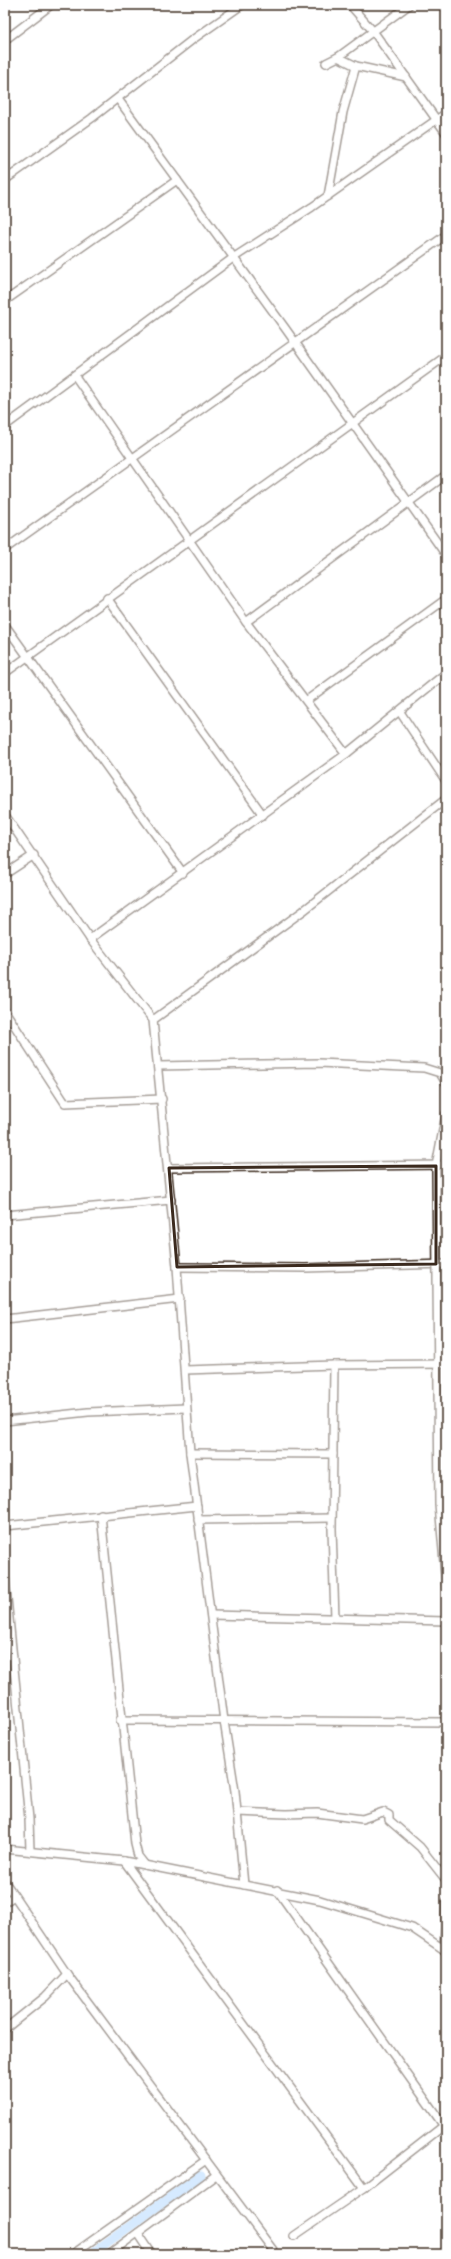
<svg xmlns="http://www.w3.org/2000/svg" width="451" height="2259" font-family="'Architects Daughter',sans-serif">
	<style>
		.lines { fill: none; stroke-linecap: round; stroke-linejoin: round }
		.canal { stroke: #a4d1ff; stroke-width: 9 }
		.minor-casing { stroke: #3b2a1e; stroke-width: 10 }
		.minor { stroke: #fff; stroke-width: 7 }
		.marked { fill: none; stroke: #3b2a1e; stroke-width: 3; stroke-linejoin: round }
	</style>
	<rect width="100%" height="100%" fill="#fff"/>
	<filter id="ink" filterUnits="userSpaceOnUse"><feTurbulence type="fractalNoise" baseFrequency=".025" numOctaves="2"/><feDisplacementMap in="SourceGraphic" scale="8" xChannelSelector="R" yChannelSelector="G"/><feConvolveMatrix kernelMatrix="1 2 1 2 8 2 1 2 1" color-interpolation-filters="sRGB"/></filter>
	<g filter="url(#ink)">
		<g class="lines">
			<!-- canal -->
			<polyline class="canal" points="91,2254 201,2175"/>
			<!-- minor casing -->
			<g class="minor-casing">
				<g id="minor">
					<polyline points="350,5 373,31 446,133"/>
					<polyline points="5,40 51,5"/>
					<polyline points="338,57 409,5"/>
					<polyline points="326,63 338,57 356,66 406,77"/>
					<polyline points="118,99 285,328 446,555"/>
					<polyline points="5,180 92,118 192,40 242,5"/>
					<polyline points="328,196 343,112 356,66"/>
					<polyline points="5,301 177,180"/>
					<polyline points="75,376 246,622 346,754"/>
					<polyline points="5,426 233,258 312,207 446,113"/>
					<polyline points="5,549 446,235"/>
					<polyline points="107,598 263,815"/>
					<polyline points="246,622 446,475"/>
					<polyline points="5,625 183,873"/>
					<polyline points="5,673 446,356"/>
					<polyline points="307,700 446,599"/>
					<polyline points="400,712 446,781"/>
					<polyline points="5,815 90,939 153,1020 177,1267 190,1453 224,1721 235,1791 244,1885"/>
					<polyline points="5,874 34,855"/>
					<polyline points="90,939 346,754 446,673"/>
					<polyline points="5,1011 65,1103 162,1099"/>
					<polyline points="153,1020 303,911 446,799"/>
					<polyline points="158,1066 319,1063 424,1068 440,1073 446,1083"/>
					<polyline points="446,1114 436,1166 439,1504 446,1586"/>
					<polyline points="169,1168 446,1165"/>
					<polyline points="5,1215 171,1200"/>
					<polyline points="177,1267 305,1268 446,1264"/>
					<polyline points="5,1319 180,1299"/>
					<polyline points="334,1365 332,1529 335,1618"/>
					<polyline points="185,1370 334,1365 446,1364"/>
					<polyline points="5,1421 88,1412 186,1408"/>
					<polyline points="190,1453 333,1454"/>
					<polyline points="101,1515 135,1844 138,1856 145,1865"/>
					<polyline points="198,1520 332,1518"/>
					<polyline points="5,1526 197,1506"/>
					<polyline points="5,1578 29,1819 30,1851"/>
					<polyline points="211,1615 446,1621"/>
					<polyline points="120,1720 446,1722"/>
					<polyline points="237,1812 286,1814 317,1813 362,1819 383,1812 389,1815 389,1820 420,1847 446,1880"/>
					<polyline points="5,1849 124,1861 320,1900 412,1928 446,1951"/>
					<polyline points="124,1861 364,2188"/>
					<polyline points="5,1882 67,1974 276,2254"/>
					<polyline points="277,1890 446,2129"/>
					<polyline points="5,1902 14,1896"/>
					<polyline points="444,1950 446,1902"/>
					<polyline points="5,2029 45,1997 67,1974"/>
					<polyline points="138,2233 152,2254"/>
					<polyline points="294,2236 364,2188 446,2124"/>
					<polyline points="73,2254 206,2160"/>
					<polyline points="109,2254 216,2175"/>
				</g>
			</g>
			<!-- minor -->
			<use href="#minor" class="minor"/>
		</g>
	</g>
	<!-- marked area -->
	<path d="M0 0H451V2259H0ZM436,1166V1264L177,1267L169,1168Z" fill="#fff" fill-opacity=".55" fill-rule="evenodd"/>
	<path class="marked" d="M436,1166V1264L177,1267L169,1168Z"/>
	<!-- margin -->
	<rect width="451" height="2259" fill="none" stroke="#fff" stroke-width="20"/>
	<rect x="10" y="10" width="431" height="2239" fill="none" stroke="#3b2a1e" stroke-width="1.5" filter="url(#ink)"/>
</svg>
